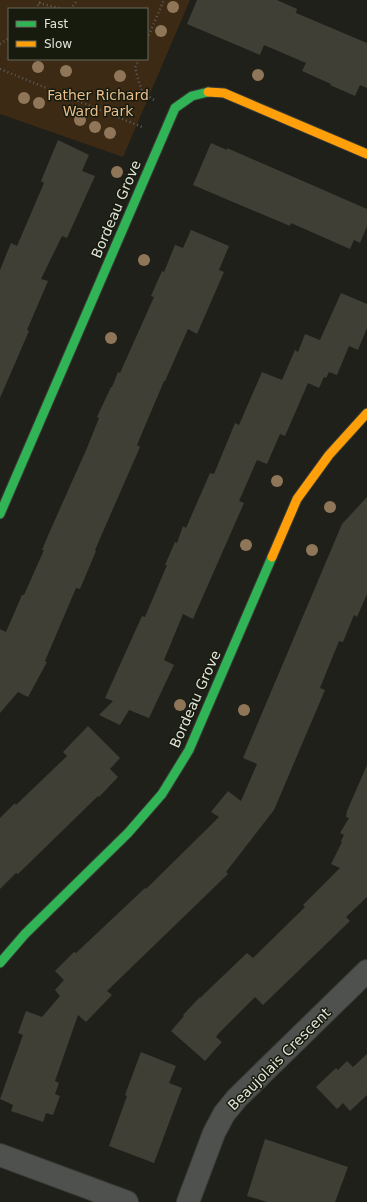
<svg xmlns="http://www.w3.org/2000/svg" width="367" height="1202" font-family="'DejaVu Sans',sans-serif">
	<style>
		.green { fill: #3c2a14; fill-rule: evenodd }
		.building { fill: #403f35 }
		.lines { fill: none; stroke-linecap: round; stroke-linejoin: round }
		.street-casing { stroke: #393b36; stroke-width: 24 }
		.fast-casing { stroke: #393b36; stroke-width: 11 }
		.slow-casing { stroke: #393b36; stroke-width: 11 }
		.path { stroke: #5d5e5b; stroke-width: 2.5; stroke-dasharray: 1 3; stroke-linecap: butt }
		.street { stroke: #4f514f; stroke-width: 22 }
		.fast { stroke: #30b455; stroke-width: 9 }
		.slow { stroke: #ff9f0a; stroke-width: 9 }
		.tree { fill: #8f7658 }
		.labels { text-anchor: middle; stroke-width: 3; stroke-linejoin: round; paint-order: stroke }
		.park-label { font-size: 14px; fill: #ebbd8b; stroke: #171b0d }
		.street-label { font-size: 14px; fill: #e1e4db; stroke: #171b0d }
	</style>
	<rect width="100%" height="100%" fill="#1f201a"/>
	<!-- green -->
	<path class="green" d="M0,0H190L123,157L0,114ZM9,9H147V59H9Z"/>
	<!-- building -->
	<g class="building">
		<polygon points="197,0 277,0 297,9 296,13 367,43 367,88 360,85 355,96 330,85 331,84 302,71 306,63 264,45 260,55 187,24"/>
		<polygon points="58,140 89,155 82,171 95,176 67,238 62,236 41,279 48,281 27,330 29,331 0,398 0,270 11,243 17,246 44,183 41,181"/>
		<polygon points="211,143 227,150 227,148 367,209 367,226 360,243 354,240 350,249 291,223 290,226 193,185"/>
		<polygon points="191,230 229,246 219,270 224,272 197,334 188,329 165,381 164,381 137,445 140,447 95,550 96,551 80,589 76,588 45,661 47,662 28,697 18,692 0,713 0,629 6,632 22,595 24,595 44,550 42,550 50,531 87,448 99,418 97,417 111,387 112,387 118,372 120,373 154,297 151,296 162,271 164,272 175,245 183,248"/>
		<polygon points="341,293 367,304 367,328 358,350 349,346 337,375 329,372 326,378 324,377 319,388 308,383 285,436 280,434 267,464 257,460 239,501 244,503 193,619 183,614 164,660 174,665 149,718 129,710 120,725 99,715 113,701 105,698 142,616 145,617 167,565 165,565 175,542 177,543 183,526 186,528 210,473 214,474 235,423 239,425 262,372 282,380 295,350 298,352 305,334 320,340"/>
		<polygon points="367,497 367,594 357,617 354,615 343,642 339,641 320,688 325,690 274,810 226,872 228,874 107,991 112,995 86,1022 78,1015 55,1081 59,1083 55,1094 60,1096 53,1115 46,1113 43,1122 11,1111 13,1105 0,1099 23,1035 18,1033 26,1011 42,1017 60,996 55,990 64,980 55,971 74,952 76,953 145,888 146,889 219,817 211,812 228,791 241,801 257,764 243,758 342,524"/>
		<polygon points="88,726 120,758 110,769 118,777 99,797 98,796 18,874 16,873 0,889 0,818 15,803 16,805 67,756 63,752"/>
		<polygon points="367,765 367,897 346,917 350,921 263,1005 255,997 219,1033 216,1037 222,1042 205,1061 171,1031 184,1016 183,1015 200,997 200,998 247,953 253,958 305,907 303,905 340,868 331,864 342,842 341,841 344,835 340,833 349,818 346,817 347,811"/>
		<polygon points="141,1052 176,1066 169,1083 182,1088 154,1163 109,1146 127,1096 125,1095"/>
		<polygon points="367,1054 367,1095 350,1111 343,1103 337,1109 316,1087 336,1068 338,1070 347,1061 353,1067"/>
		<polygon points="265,1139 348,1167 335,1202 267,1202 247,1196"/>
	</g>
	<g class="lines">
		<!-- street casing -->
		<g class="street-casing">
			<g id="street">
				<polyline points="0,1155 127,1202"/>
				<polyline points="188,1202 214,1133 224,1114 237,1098 367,971"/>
			</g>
		</g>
		<!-- fast casing -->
		<g class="fast-casing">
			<g id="fast">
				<polyline points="0,514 175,108 192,96 208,92"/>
				<polyline points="0,963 25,934 128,833 162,794 189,750 272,557"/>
			</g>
		</g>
		<!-- slow casing -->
		<g class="slow-casing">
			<g id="slow">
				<polyline points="208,92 224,93 367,154"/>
				<polyline points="272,557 297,499 329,455 367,413"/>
			</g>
		</g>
		<!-- path -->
		<g class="path">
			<polyline points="39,3 62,9"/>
			<polyline points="35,9 42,0"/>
			<polyline points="70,9 78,0"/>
			<polyline points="147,39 164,0"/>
			<polyline points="0,44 9,38"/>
			<polyline points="139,59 135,68 142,92 154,100"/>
			<polyline points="0,69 142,127"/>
		</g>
		<!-- street -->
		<use href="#street" class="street"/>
		<!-- fast -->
		<use href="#fast" class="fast"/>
		<!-- slow -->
		<use href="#slow" class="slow"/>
	</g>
	<!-- trees -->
	<g class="tree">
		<circle cx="173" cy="7" r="6"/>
		<circle cx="161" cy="31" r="6"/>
		<circle cx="38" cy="67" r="6"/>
		<circle cx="66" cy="71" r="6"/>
		<circle cx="258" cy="75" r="6"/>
		<circle cx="120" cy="76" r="6"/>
		<circle cx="24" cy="98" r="6"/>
		<circle cx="39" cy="103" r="6"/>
		<circle cx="80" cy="120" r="6"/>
		<circle cx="95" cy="127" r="6"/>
		<circle cx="110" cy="133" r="6"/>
		<circle cx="117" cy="172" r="6"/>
		<circle cx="144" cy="260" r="6"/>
		<circle cx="111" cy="338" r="6"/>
		<circle cx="277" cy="481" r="6"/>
		<circle cx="330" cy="507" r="6"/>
		<circle cx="246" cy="545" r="6"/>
		<circle cx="312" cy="550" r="6"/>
		<circle cx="180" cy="705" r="6"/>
		<circle cx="244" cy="710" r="6"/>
	</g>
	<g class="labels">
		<!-- park labels -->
		<g class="park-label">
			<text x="98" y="100">Father Richard<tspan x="98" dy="16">Ward Park</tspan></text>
		</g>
		<!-- street labels -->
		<g class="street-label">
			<text transform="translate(116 209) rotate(-67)" y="5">Bordeau Grove</text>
			<text transform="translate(195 699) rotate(-66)" y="5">Bordeau Grove</text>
			<text transform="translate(279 1059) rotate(-45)" y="5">Beaujolais Crescent</text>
		</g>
	</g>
	<!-- legend -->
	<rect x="8" y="8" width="140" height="52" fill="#171b0d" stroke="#686b5f"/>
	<rect x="16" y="21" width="20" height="6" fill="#30b455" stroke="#686b5f"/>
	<text x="44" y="28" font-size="12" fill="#e1e4db">Fast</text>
	<rect x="16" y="41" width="20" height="6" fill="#ff9f0a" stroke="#686b5f"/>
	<text x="44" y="48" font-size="12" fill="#e1e4db">Slow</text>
</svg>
